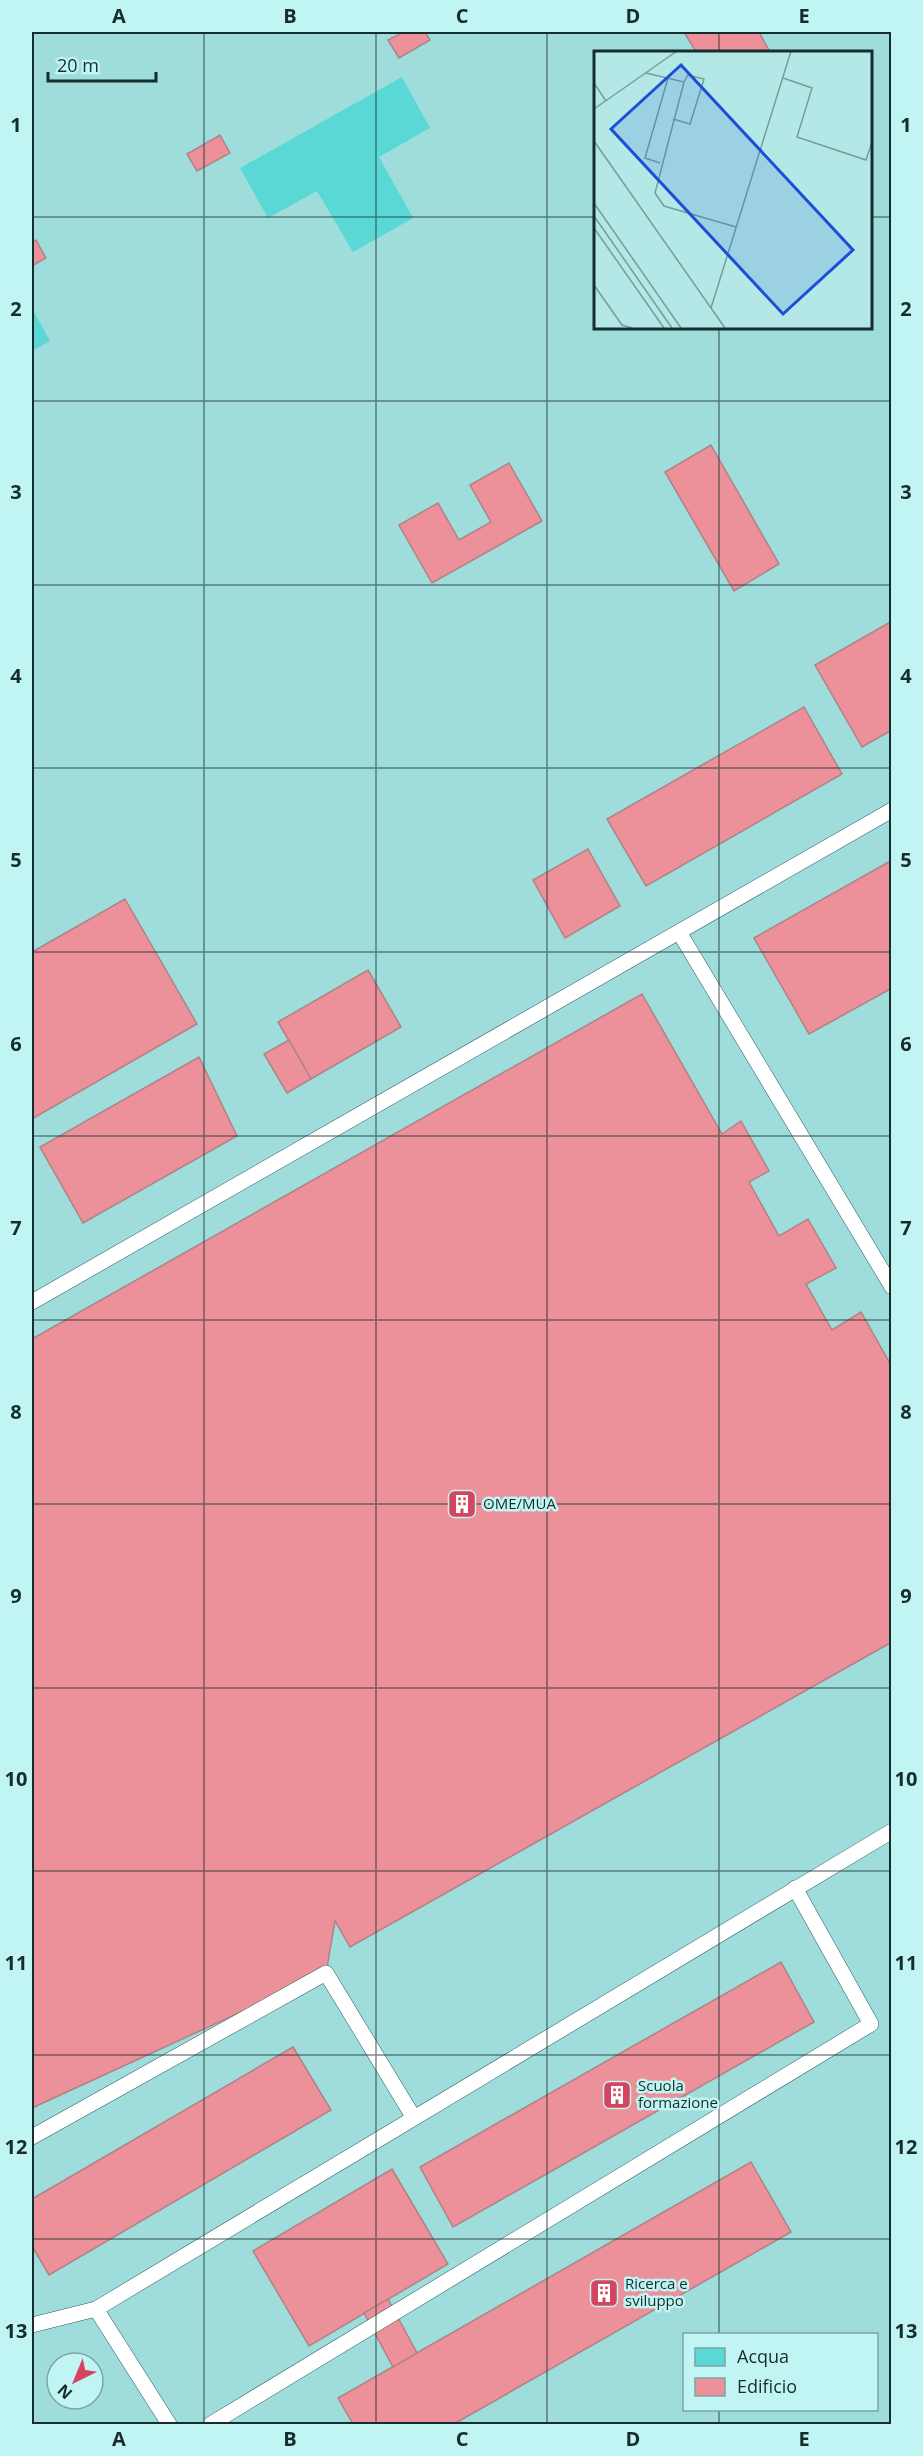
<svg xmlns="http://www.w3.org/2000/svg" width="923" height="2456" font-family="'Open Sans',sans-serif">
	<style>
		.built { fill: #9edddb; fill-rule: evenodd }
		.water { fill: #59d8d6 }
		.building { fill: #ec9099; stroke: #af8386; stroke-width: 1.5 }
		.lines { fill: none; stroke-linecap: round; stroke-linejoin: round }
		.service-casing { stroke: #2c5e5d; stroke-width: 16 }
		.service { stroke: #fff; stroke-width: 15 }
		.grid { fill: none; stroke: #172c2c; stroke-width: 1.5; stroke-opacity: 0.55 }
		.labels { text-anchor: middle; stroke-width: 5; stroke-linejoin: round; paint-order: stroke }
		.poi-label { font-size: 15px; fill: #172c2c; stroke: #c0f5f4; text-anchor: start }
		.inset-road { fill: none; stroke: #759d9c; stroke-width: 1.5 }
		.view { fill: #1d4ed8; fill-opacity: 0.15; stroke: #1d4ed8; stroke-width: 3 }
		.inset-edge { fill: none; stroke: #172c2c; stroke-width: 3 }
		.neatline { fill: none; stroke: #172c2c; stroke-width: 2 }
		.grid-label { font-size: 20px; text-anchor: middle; font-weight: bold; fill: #172c2c }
	</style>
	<rect width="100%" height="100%" fill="#b3e8e7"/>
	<!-- built -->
	<path class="built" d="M32,32H891V2424H32ZM596,52H870V327H596ZM684,2334H876V2410H684ZM57,2363H93V2399H57Z"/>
	<!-- water -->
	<g class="water">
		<polygon points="402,77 430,128 379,157 413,218 353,252 317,191 268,218 240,168"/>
		<polygon points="32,308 50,341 32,351"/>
	</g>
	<!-- building -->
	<g class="building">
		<polygon points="404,32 425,32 430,40 399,58 388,40"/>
		<polygon points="684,32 759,32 770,52 696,52"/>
		<polygon points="220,135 230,153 197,171 187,154"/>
		<polygon points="36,240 46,258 32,266 32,243"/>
		<polygon points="711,445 779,564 734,591 665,472"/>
		<polygon points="509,463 542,521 432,583 399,525 438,503 459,540 491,522 470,485"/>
		<polygon points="892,621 892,730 862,747 815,665"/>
		<polygon points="804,707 842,774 646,886 607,819"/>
		<polygon points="588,849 620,906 565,938 533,880"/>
		<polygon points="892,860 892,988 809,1034 754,938"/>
		<polygon points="125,899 197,1024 32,1119 32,952"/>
		<polygon points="368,970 401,1027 311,1079 278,1022"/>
		<polygon points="642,994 722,1134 741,1121 769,1171 749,1182 779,1236 808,1219 836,1268 806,1284 832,1330 861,1312 892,1367 892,1642 350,1947 335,1921 326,1973 32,2108 32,1339"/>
		<polygon points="289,1040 311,1079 287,1093 264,1054"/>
		<polygon points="199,1057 237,1136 83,1223 40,1147"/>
		<polygon points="781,1962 814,2022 453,2227 420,2167"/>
		<polygon points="293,2047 331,2110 49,2275 32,2246 32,2199"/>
		<polygon points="751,2162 791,2232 454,2424 353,2424 338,2398"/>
		<polygon points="392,2169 448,2264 309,2346 253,2251"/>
		<polygon points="388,2299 417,2353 393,2367 364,2313"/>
	</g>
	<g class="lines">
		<!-- service casing -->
		<g class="service-casing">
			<g id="service">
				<polyline points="679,932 892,1287"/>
				<polyline points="32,1302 892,810"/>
				<polyline points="32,2137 326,1973 414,2118"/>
				<polyline points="32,2325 96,2309"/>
				<polyline points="169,2424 96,2309 892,1831"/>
				<polyline points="211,2424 871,2024 795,1888"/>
			</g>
		</g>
		<!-- service -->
		<use href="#service" class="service"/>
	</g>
	<!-- grid -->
	<path class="grid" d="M204,32V2424M376,32V2424M547,32V2424M719,32V52M32,217H596M870,217H892M719,327V2334M32,401H892M32,585H892M32,768H892M32,952H892M32,1136H892M32,1320H892M32,1504H892M32,1688H892M32,1871H892M32,2055H892M32,2239H892M719,2410V2424"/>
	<!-- icons -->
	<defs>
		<g id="building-square" transform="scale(1.5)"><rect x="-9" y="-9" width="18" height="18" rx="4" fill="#d5455f" stroke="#c0f5f4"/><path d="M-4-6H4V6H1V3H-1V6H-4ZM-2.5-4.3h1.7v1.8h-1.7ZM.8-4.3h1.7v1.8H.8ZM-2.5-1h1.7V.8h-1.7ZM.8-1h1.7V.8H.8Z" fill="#fff"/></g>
	</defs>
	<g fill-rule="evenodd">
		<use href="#building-square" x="462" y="1504"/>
		<use href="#building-square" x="617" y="2095"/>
		<use href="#building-square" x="604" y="2293"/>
	</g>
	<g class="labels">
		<!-- poi labels -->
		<g class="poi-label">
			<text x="483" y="1509">OME/MUA</text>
			<text x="638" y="2091">Scuola<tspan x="638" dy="17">formazione</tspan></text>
			<text x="625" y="2289">Ricerca e<tspan x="625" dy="17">sviluppo</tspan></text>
		</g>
	</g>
	<!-- overview -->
	<g transform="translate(594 51)">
		<rect width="278" height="278" fill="#b3e8e7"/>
		<path class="inset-road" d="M52,22L90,31L61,142L70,155L142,176M189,27L218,37L203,86L272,109L278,91M0,32L12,50M0,58L83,0M79,68L96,73L110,28L94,24L90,31M0,90L131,277M66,112L51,107L74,27M0,152L87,277M0,165L78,277M0,177L70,277M0,234L28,274L38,277M117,257L197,0"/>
		<path class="view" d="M87,14L259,199L189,263L17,78Z"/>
		<rect width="278" height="278" class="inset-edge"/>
	</g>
	<!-- border -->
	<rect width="923" height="2456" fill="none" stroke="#c0f5f4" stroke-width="66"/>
	<!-- legend -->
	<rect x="683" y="2333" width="195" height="78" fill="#c0f5f4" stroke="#7ca5a4" stroke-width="1.5"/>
	<rect x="695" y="2348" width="30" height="18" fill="#59d8d6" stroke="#7ca5a4" stroke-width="1.5"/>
	<text x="737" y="2363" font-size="18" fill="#172c2c">Acqua</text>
	<rect x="695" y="2378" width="30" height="18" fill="#ec9099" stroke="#7ca5a4" stroke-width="1.5"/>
	<text x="737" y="2393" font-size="18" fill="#172c2c">Edificio</text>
	<!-- north arrow -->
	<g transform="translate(75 2381) rotate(223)"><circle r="28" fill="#c0f5f4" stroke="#7ca5a4" stroke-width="1.5"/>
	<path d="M0-4.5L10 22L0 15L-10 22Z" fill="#d5455f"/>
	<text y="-9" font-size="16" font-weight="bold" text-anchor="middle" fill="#172c2c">N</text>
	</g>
	<!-- scale -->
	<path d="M48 72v9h108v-9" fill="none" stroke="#172c2c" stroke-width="3"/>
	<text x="57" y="72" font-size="18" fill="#172c2c" stroke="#c0f5f4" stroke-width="4.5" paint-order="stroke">20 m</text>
	<rect x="33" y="33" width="857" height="2390" class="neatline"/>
	<g class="grid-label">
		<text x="119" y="23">A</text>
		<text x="290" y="23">B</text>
		<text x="462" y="23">C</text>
		<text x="633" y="23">D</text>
		<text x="804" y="23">E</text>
		<text x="16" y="132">1</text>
		<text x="906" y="132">1</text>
		<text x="16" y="316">2</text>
		<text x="906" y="316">2</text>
		<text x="16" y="499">3</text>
		<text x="906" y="499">3</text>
		<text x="16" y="683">4</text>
		<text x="906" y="683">4</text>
		<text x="16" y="867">5</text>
		<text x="906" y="867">5</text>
		<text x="16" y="1051">6</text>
		<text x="906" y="1051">6</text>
		<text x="16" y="1235">7</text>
		<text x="906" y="1235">7</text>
		<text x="16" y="1419">8</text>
		<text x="906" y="1419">8</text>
		<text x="16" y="1603">9</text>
		<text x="906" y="1603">9</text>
		<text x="16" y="1786">10</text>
		<text x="906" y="1786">10</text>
		<text x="16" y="1970">11</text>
		<text x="906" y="1970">11</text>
		<text x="16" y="2154">12</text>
		<text x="906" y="2154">12</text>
		<text x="16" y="2338">13</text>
		<text x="906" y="2338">13</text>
		<text x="119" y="2446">A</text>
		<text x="290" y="2446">B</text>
		<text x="462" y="2446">C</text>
		<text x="633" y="2446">D</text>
		<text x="804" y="2446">E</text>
	</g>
</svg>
